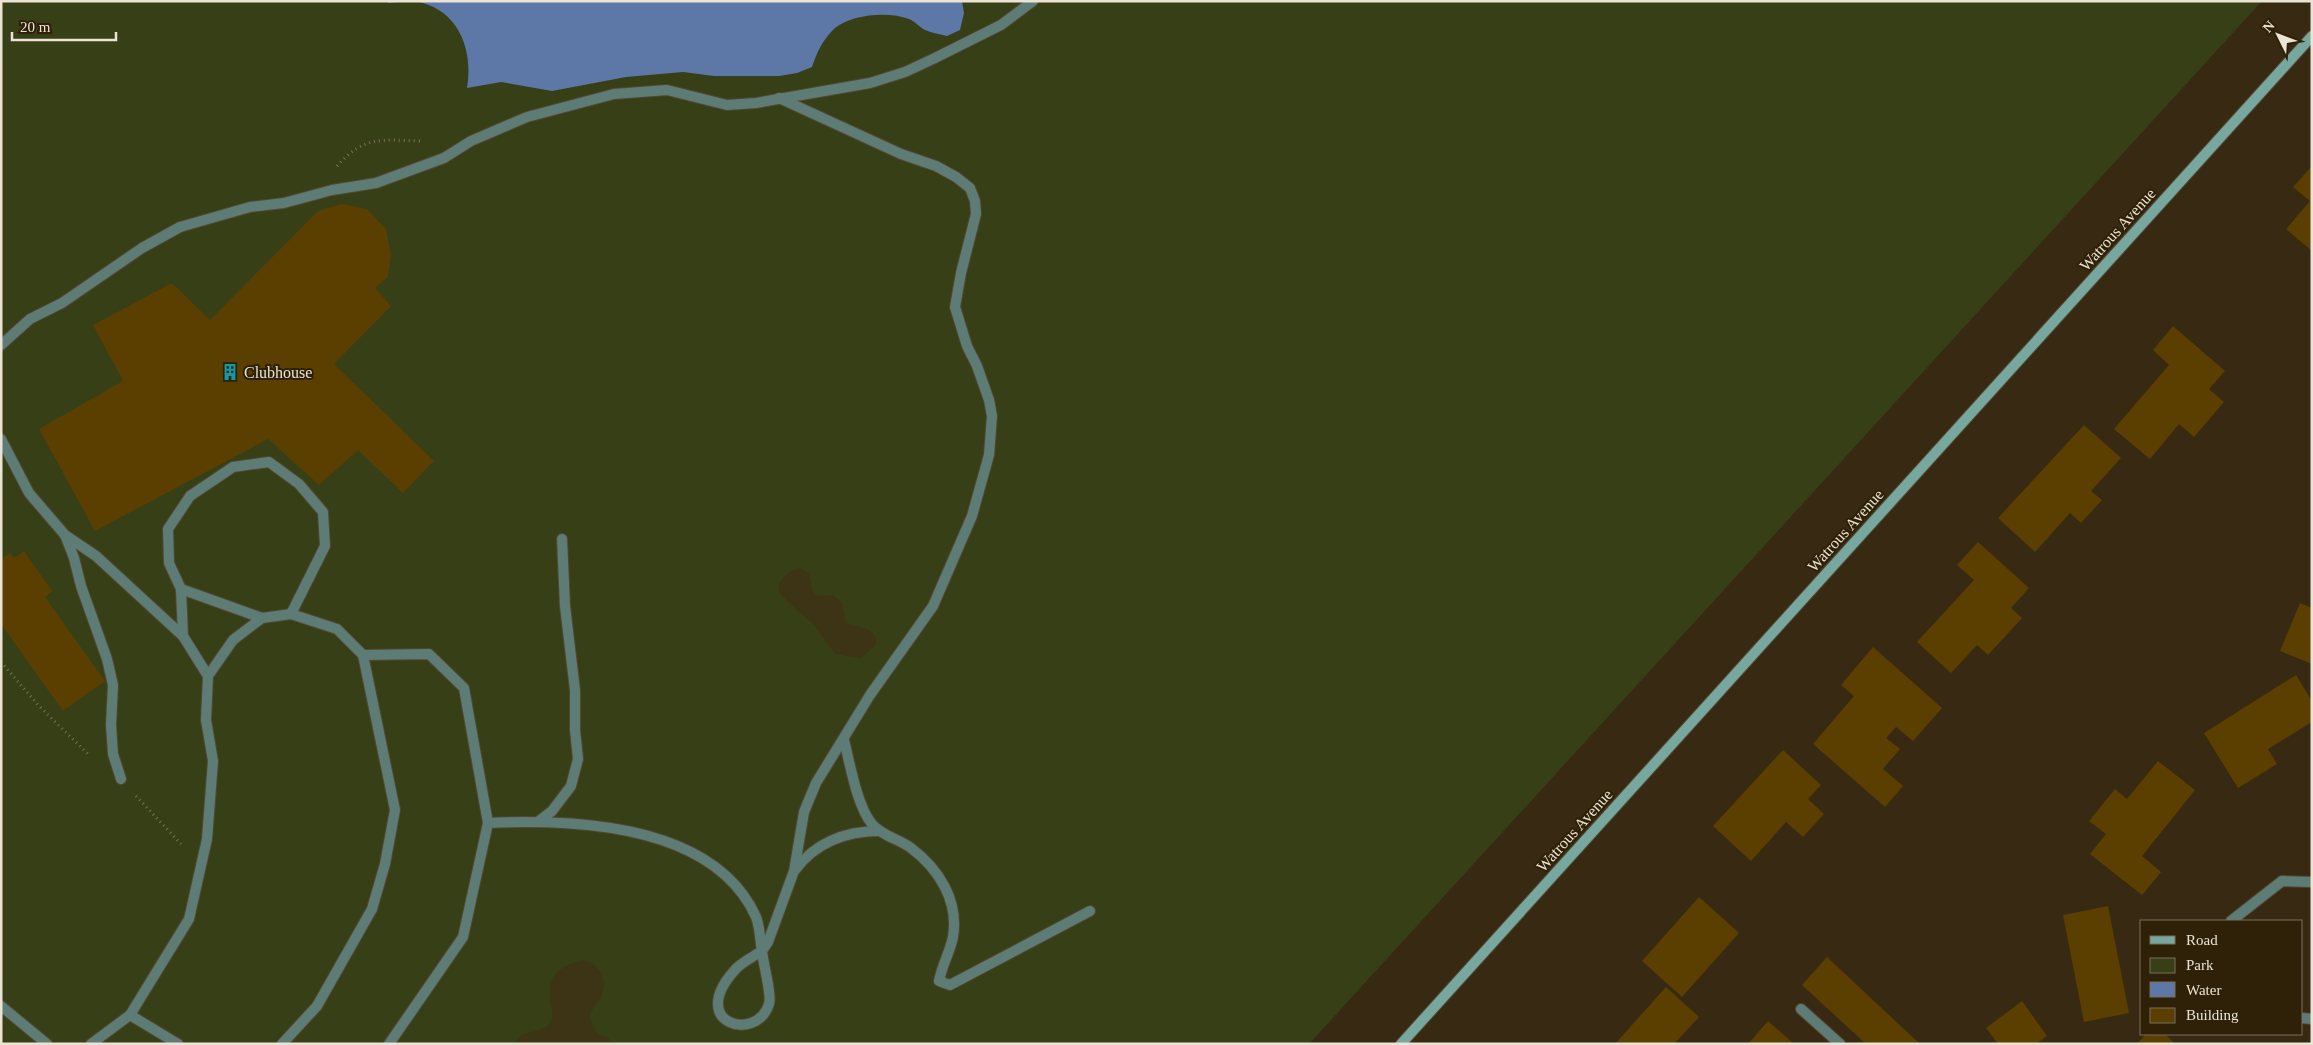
<svg xmlns="http://www.w3.org/2000/svg" width="2313" height="1045" font-family="'Times New Roman',serif">
	<style>
		.green { fill: #373f17 }
		.sand { fill: #3c3414 }
		.water { fill: #5d77a6 }
		.building { fill: #5a3f01 }
		.lines { fill: none; stroke-linecap: round; stroke-linejoin: round }
		.lane-casing { stroke: #554831; stroke-width: 12 }
		.street-casing { stroke: #554831; stroke-width: 12 }
		.secondary-casing { stroke: #554831; stroke-width: 12 }
		.path { stroke: #7c715c; stroke-width: 3; stroke-dasharray: 1 4; stroke-linecap: butt }
		.lane { stroke: #5d7c76; stroke-width: 10 }
		.street { stroke: #5d7c76; stroke-width: 10 }
		.secondary { stroke: #77a8a0; stroke-width: 10 }
		.labels { text-anchor: middle; stroke-width: 4; stroke-linejoin: round; paint-order: stroke }
		.street-label { font-size: 16px; fill: #ebe3d4; stroke: #2e2108 }
		.poi-label { font-size: 16px; fill: #ebe3d4; stroke: #2e2108; text-anchor: start }
	</style>
	<rect width="100%" height="100%" fill="#382a12"/>
	<!-- green -->
	<polygon class="green" points="1,1 2262,1 1309,1044 1,1044"/>
	<!-- sand -->
	<g class="sand">
		<path d="M800,568L809,573L812,589L816,596L833,595L842,602L846,623C858,628 878,626 876,645L861,658L835,654L814,625L780,594C775,581 788,570 800,568Z"/>
		<path d="M583,960C600,964 609,981 600,998C597,1004 592,1008 590,1015C594,1043 602,1029 614,1044H515L521,1035C529,1032 544,1031 550,1023C554,1017 552,1011 551,1004C546,976 558,967 583,960Z"/>
	</g>
	<!-- water -->
	<path class="water" d="M388,1H962L964,13L960,30L947,36C940,34 932,33 925,30C919,27 915,21 909,19C889,11 852,14 835,28C823,39 817,52 812,67L797,73L779,76H714L683,72L626,77L552,91L501,82L467,88C473,53 461,14 423,3C412,0 399,2 388,3Z"/>
	<!-- building -->
	<g class="building">
		<polygon points="2312,166 2312,251 2286,229 2310,201 2293,187"/>
		<polygon points="341,204 367,209 386,229 391,255 388,277 375,288 391,306 334,364 434,461 403,493 358,450 319,485 268,439 95,531 39,429 123,381 93,325 172,283 210,320 318,211"/>
		<polygon points="2173,326 2225,371 2209,389 2224,402 2194,437 2179,424 2150,459 2114,429 2169,365 2153,350"/>
		<polygon points="2084,425 2121,458 2091,491 2102,500 2081,523 2070,513 2035,552 1998,518"/>
		<polygon points="1978,542 2029,588 2011,608 2022,618 1988,655 1977,645 1951,673 1917,642 1974,580 1957,565"/>
		<polygon points="24,551 52,591 45,597 105,681 63,711 1,624 1,559 10,553 14,558"/>
		<polygon points="2300,603 2312,608 2312,664 2280,651"/>
		<polygon points="1873,647 1942,708 1913,741 1896,727 1886,738 1900,749 1883,769 1903,786 1885,807 1813,744 1854,696 1841,685"/>
		<polygon points="2296,675 2312,701 2312,722 2268,749 2277,764 2238,788 2204,733"/>
		<polygon points="1783,750 1821,785 1808,799 1824,814 1803,837 1786,822 1751,861 1713,826"/>
		<polygon points="2158,761 2195,790 2142,856 2161,872 2142,895 2090,854 2106,834 2089,821 2115,789 2127,799"/>
		<polygon points="1699,897 1739,933 1682,997 1642,961"/>
		<polygon points="2108,906 2129,1013 2084,1022 2063,915"/>
		<polygon points="1827,957 1920,1044 1866,1044 1802,985"/>
		<polygon points="1666,987 1699,1017 1674,1044 1615,1044"/>
		<polygon points="2022,1001 2047,1036 2036,1044 1998,1044 1986,1028"/>
		<polygon points="1768,1021 1794,1044 1748,1044"/>
		<polygon points="2146,1034 2165,1034 2175,1044 2137,1044"/>
	</g>
	<g class="lines">
		<!-- lane casing -->
		<g class="lane-casing">
			<g id="lane">
				<polyline points="1,345 30,319 62,303 142,248 180,227 250,207 284,203 332,190 376,183 444,158 471,141 527,117 614,94 667,90 727,105 756,103 870,83 905,72 935,58 1001,25 1033,1"/>
				<polyline points="1,439 29,493 65,535 74,558 81,586 107,659 113,685 111,725 113,754 121,779"/>
				<polyline points="65,535 96,556 183,636"/>
				<polyline points="181,589 262,618"/>
				<polyline points="363,655 429,654 464,688 488,823 463,937 389,1044"/>
				<polyline points="208,676 183,636 181,589 169,563 168,529 190,496 233,467 269,462 299,484 323,512 325,546 291,614"/>
				<path d="M844,740C850,764 857,806 872,824C882,836 899,839 911,848C939,869 959,901 953,937C950,952 942,965 939,981L950,985L1090,911"/>
				<polyline points="539,821 552,811 571,786 578,759 575,730 575,690 565,606 562,539"/>
				<path d="M488,823C575,819 714,824 756,917C760,927 760,941 762,951C753,957 740,963 734,971C687,1024 757,1043 769,1004C772,995 763,963 762,951L768,942L794,871L804,812L816,783L870,695L933,606L972,516L989,455L992,416L989,400L977,366L967,346L955,307L961,273L976,214L975,201L970,188L956,177L936,166L901,154L779,98"/>
				<path d="M795,870C816,842 845,831 880,831"/>
				<polyline points="1,1006 47,1044"/>
				<polyline points="1801,1009 1840,1044"/>
				<polyline points="130,1015 178,1044"/>
				<polyline points="91,1044 130,1015 189,919 207,839 213,761 206,720 208,676 233,640 262,618 291,614 337,629 363,655 395,810 385,864 372,909 317,1006 282,1044"/>
			</g>
		</g>
		<!-- street casing -->
		<g class="street-casing">
			<g id="street">
				<polyline points="2231,921 2282,881 2312,882"/>
				<polyline points="2302,1018 2312,1019"/>
			</g>
		</g>
		<!-- secondary casing -->
		<g class="secondary-casing">
			<polyline id="secondary" points="1401,1044 2312,36"/>
		</g>
		<!-- path -->
		<g class="path">
			<path d="M337,166C365,135 382,140 420,141"/>
			<polyline points="1,662 39,706 90,756"/>
			<polyline points="136,796 181,844"/>
		</g>
		<!-- lane -->
		<use href="#lane" class="lane"/>
		<!-- street -->
		<use href="#street" class="street"/>
		<!-- secondary -->
		<use href="#secondary" class="secondary"/>
	</g>
	<!-- icons -->
	<defs>
		<g id="building-bare" transform="scale(1.35)"><path d="M-4-6H4V6H1V3H-1V6H-4ZM-2.5-4.3h1.7v1.8h-1.7ZM.8-4.3h1.7v1.8H.8ZM-2.5-1h1.7V.8h-1.7ZM.8-1h1.7V.8H.8Z" fill="#0f9aa8" stroke="#2e2108" stroke-width="2.5" paint-order="stroke"/></g>
	</defs>
	<g fill-rule="evenodd">
		<use href="#building-bare" x="230" y="372"/>
	</g>
	<g class="labels">
		<!-- street labels -->
		<g class="street-label">
			<text transform="translate(2117 229) rotate(-48)" y="6">Watrous Avenue</text>
			<text transform="translate(1845 530) rotate(-48)" y="6">Watrous Avenue</text>
			<text transform="translate(1574 830) rotate(-48)" y="6">Watrous Avenue</text>
		</g>
		<!-- poi labels -->
		<g class="poi-label">
			<text x="244" y="378">Clubhouse</text>
		</g>
	</g>
	<!-- border -->
	<rect width="2313" height="1045" fill="none" stroke="#ebe3d4" stroke-width="5"/>
	<!-- legend -->
	<rect x="2140" y="920" width="162" height="115" fill="#2e2108" stroke="#7a6f5a"/>
	<rect x="2150" y="936" width="25" height="8" fill="#77a8a0" stroke="#7a6f5a"/>
	<text x="2186" y="945" font-size="15" fill="#ebe3d4">Road</text>
	<rect x="2150" y="958" width="25" height="15" fill="#373f17" stroke="#7a6f5a"/>
	<text x="2186" y="970" font-size="15" fill="#ebe3d4">Park</text>
	<rect x="2150" y="982" width="25" height="15" fill="#5d77a6" stroke="#7a6f5a"/>
	<text x="2186" y="995" font-size="15" fill="#ebe3d4">Water</text>
	<rect x="2150" y="1008" width="25" height="15" fill="#5a3f01" stroke="#7a6f5a"/>
	<text x="2186" y="1020" font-size="15" fill="#ebe3d4">Building</text>
	<!-- north arrow -->
	<g transform="translate(2278 35) rotate(312)" stroke="#2e2108" stroke-width="4" paint-order="stroke">
	<path d="M0-4L9 19L0 12L-9 19Z" fill="#ebe3d4"/>
	<text y="-8" font-size="14" font-weight="bold" text-anchor="middle" fill="#ebe3d4">N</text>
	</g>
	<!-- scale -->
	<path d="M12 32v8h104v-8" fill="none" stroke="#ebe3d4" stroke-width="2.5"/>
	<text x="20" y="32" font-size="15" fill="#ebe3d4" stroke="#2e2108" stroke-width="4" paint-order="stroke">20 m</text>
</svg>
